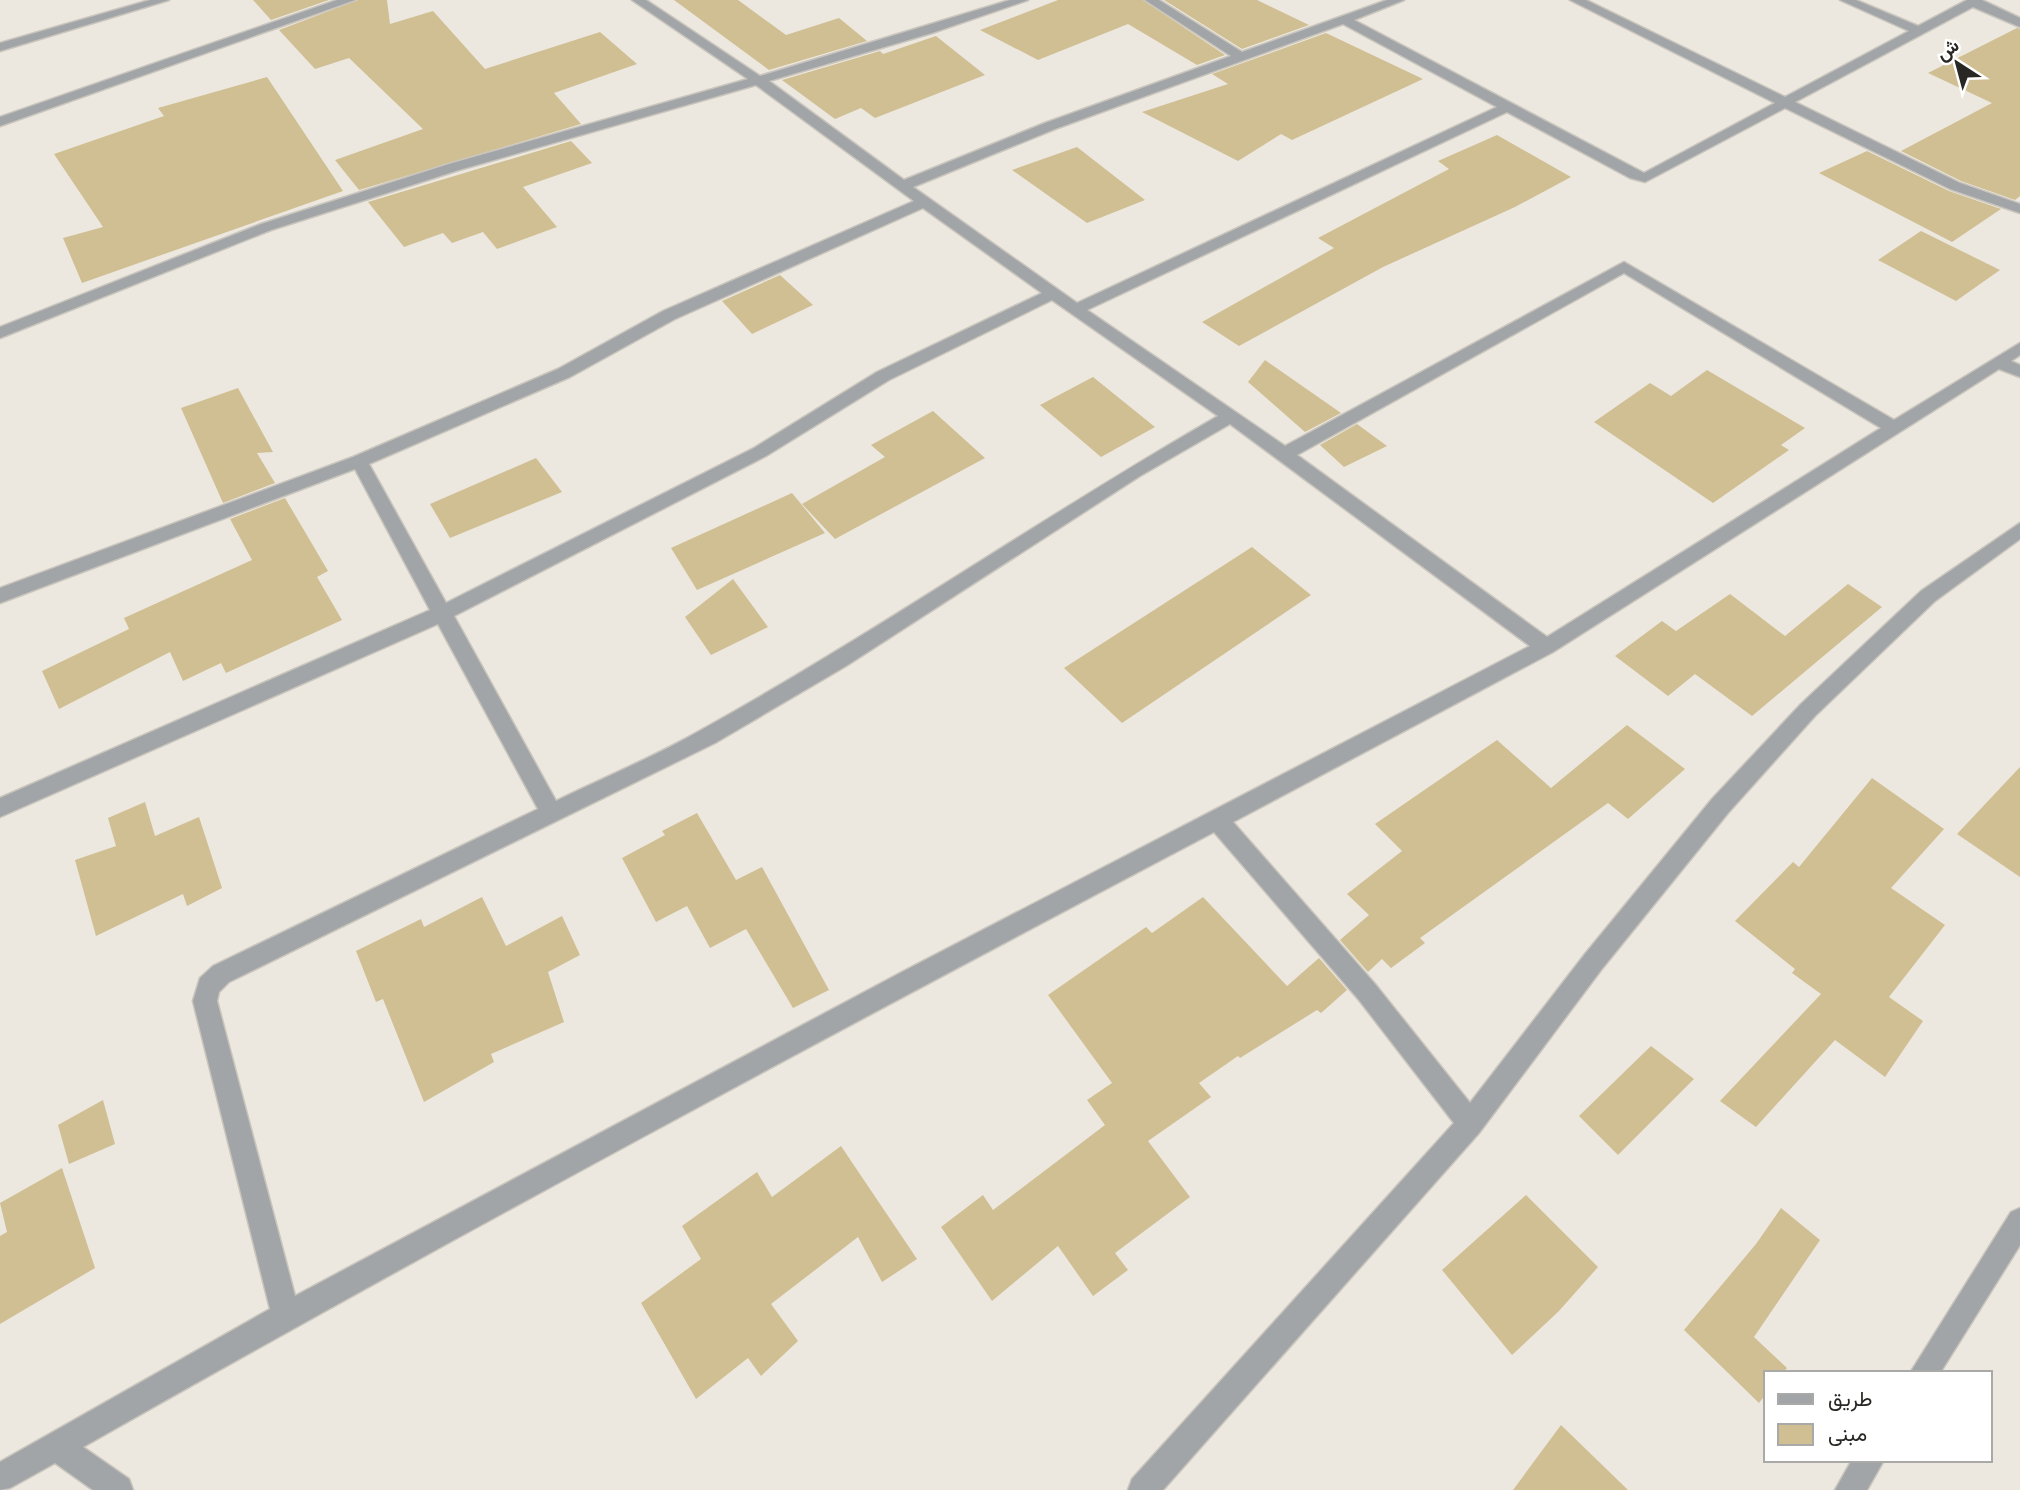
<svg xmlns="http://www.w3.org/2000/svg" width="2020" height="1490" font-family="Lato,Vazirmatn,sans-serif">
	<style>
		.building { fill: #d0bf92 }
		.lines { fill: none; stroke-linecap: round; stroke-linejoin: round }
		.minor-casing { stroke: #c9c5bd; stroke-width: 3 }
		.minor { fill: #a2a5a8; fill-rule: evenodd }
	</style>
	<rect width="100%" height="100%" fill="#ece8df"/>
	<!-- building -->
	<g class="building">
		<polygon points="253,0 329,0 271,20"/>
		<polygon points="358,0 387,0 390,24 433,11 485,69 600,32 637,64 554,93 581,124 359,190 335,160 423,129 349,58 315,69 279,30"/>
		<polygon points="674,0 738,0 786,35 839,18 867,41 769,70"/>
		<polygon points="1058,0 1143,0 1225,55 1197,65 1128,24 1038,60 980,30"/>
		<polygon points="1164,0 1257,0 1309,25 1242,49"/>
		<polygon points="2017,28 2020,29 2020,196 2015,200 1961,181 1901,151 1992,103 1928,73"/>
		<polygon points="1326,33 1423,79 1292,140 1281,134 1238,161 1142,112 1228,84 1212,74"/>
		<polygon points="936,36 985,75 875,118 861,108 835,119 782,80 880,51 883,54"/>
		<polygon points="267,77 343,191 82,283 63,238 103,227 54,154 164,116 158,108"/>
		<polygon points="1497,135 1571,177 1515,207 1383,267 1239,346 1202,322 1334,248 1318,238 1449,169 1438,161"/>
		<polygon points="571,141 592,163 523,187 557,227 497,249 483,232 452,243 443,233 404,247 368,202"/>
		<polygon points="1077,147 1145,200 1087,223 1012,170"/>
		<polygon points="1867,151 1949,191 2001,209 1952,242 1819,173"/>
		<polygon points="1921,231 2000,270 1956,301 1878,260"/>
		<polygon points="780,275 813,305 752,334 722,301"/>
		<polygon points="1265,360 1341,413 1305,432 1248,382"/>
		<polygon points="1707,370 1805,428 1781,445 1789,450 1713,503 1594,422 1650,383 1671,396"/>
		<polygon points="1093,377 1155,427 1101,457 1040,405"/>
		<polygon points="238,388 273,452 257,453 275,483 223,503 181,408"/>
		<polygon points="933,411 985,458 835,539 802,504 885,457 871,445"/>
		<polygon points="1357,424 1387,446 1344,467 1320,445"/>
		<polygon points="536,458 562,492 450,538 430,504"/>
		<polygon points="792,493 825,533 697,590 671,548"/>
		<polygon points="285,498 328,571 317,577 342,620 226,673 221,663 183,681 170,652 59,709 42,671 129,629 124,618 252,560 230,519"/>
		<polygon points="1252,547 1311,595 1122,723 1064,668"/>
		<polygon points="733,579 768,627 711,655 685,617"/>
		<polygon points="1848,584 1882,607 1752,716 1695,674 1668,696 1615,656 1662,621 1676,631 1730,594 1785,636"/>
		<polygon points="1627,725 1685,769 1628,819 1608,803 1420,938 1425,943 1391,968 1382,959 1368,972 1340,940 1369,915 1347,894 1402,851 1375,824 1497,740 1551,788"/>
		<polygon points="2020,767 2020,877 1957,834"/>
		<polygon points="1872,778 1944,829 1891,888 1945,925 1889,997 1923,1021 1885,1077 1835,1040 1756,1127 1720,1101 1821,994 1792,973 1795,969 1735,921 1793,862 1799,867"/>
		<polygon points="145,802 155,836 199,817 222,888 187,906 183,894 96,936 75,860 116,846 108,818"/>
		<polygon points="697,813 736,880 762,867 829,990 793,1008 746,929 710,948 687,906 656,922 622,858 665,835 662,831"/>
		<polygon points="482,897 506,946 562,916 580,955 548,972 564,1022 491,1054 494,1062 424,1102 383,999 376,1002 356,951 421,919 424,927"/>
		<polygon points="1203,897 1287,986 1319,958 1347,990 1321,1013 1317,1010 1240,1058 1238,1056 1199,1083 1211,1097 1148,1141 1190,1197 1115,1253 1128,1270 1093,1296 1058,1246 992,1301 941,1227 983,1195 993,1210 1105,1125 1087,1100 1112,1083 1048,995 1146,927 1152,933"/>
		<polygon points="1651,1046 1694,1079 1618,1155 1579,1116"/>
		<polygon points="103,1100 115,1144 69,1164 58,1125"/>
		<polygon points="841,1146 917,1259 882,1282 858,1237 771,1304 798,1341 761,1376 748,1358 696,1399 641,1303 701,1259 682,1226 757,1172 772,1197"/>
		<polygon points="62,1168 95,1268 0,1324 0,1236 7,1232 0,1203"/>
		<polygon points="1526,1195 1598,1267 1559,1311 1512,1355 1442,1270"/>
		<polygon points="1781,1208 1820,1240 1754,1337 1787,1368 1783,1373 1766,1373 1766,1394 1759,1403 1684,1330 1756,1244"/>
		<polygon points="1561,1425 1628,1490 1513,1490"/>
	</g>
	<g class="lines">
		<!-- minor casing -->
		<g class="minor-casing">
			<g id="minor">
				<polygon points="150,0 169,0 0,51 0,43"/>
				<polygon points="337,0 355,0 0,126 0,117"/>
				<path d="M632,0H646L760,76L1010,0H1028L932,33L769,81L904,180L1045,123L1231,56L1145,0H1159L1242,52L1387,0H1404L1354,20L1644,173L1775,103L1570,0H1586L1785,97L1909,31L1840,0H1856L1918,26L1967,0H1982L2020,18V27L1973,7L1795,102L1960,183L2020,204V213L1950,189L1785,108L1645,182L1630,178L1507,112L1087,310L1285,446L1624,262L1894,420L2020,343V355L2011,361L2020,365V377L1999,369L1553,652L1233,822L1375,984L1470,1103L1585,954L1712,799L1801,704L1921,591L2020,523V539L1935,601L1815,716L1728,813L1601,970L1479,1133L1163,1490H1128L1132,1479L1454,1123L1359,1000L1214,832C835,1032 456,1235 83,1447L129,1479L133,1490H93L55,1463L10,1488L0,1490V1462L270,1309L193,1001L200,978L213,966L538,809L438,624L0,817V798L430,610L355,469L0,603V588L353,457L558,369L663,311L914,201L756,85L459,170L271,230L0,338V327L261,224L449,164L748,79ZM1343,24L1497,107L1077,303L913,187L1055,129ZM923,208L1042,293L877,372L754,448L446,603L369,464L570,377L675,319ZM1624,273L1881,428L1547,637L1297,455ZM1052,300L1218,416C1044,516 879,631 703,729C656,756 605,777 556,801L454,616L766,456L889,380ZM1230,424L1530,646L902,972L295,1296L217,1001L219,992L229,982L715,743L846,666L1140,476Z"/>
				<polygon points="2020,1208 2020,1245 1940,1373 1910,1373 2011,1212"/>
				<polygon points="1852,1460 1884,1460 1867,1490 1835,1490"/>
			</g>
		</g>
		<!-- minor -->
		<use href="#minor" class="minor"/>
	</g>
	<!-- legend -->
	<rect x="1764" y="1371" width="228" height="91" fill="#ffffff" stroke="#a9a9a7" stroke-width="2"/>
	<rect x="1778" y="1394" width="35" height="10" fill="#a2a5a8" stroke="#a9a9a7" stroke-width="2"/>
	<text x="1828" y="1406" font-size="21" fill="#292724">طريق</text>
	<rect x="1778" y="1424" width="35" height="21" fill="#d0bf92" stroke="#a9a9a7" stroke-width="2"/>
	<text x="1828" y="1441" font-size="21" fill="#292724">مبنى</text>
	<!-- north arrow -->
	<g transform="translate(1957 63) rotate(324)" stroke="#ffffff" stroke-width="5" paint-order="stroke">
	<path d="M0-5L12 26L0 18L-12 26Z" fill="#292724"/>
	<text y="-10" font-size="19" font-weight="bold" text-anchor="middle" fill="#292724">ش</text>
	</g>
</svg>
